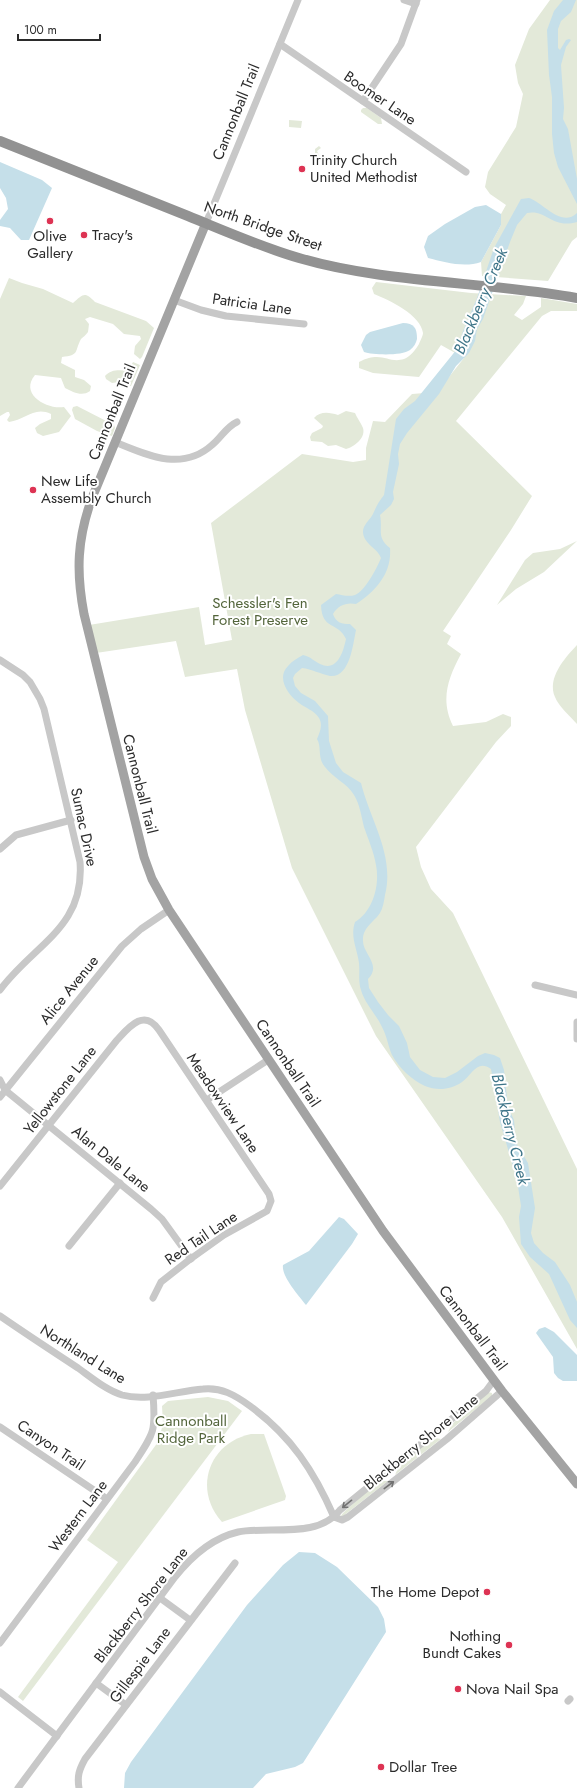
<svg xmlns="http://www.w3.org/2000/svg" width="577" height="1788" font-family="Jost,sans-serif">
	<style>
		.green { fill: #e3e9d9 }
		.water { fill: #c5dfe9 }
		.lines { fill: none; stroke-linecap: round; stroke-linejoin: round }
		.minor { stroke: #c8c8c8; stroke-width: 7 }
		.major { stroke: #a3a3a3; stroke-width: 9 }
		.highway { stroke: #929292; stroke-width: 10 }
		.oneway { stroke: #727272 }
		.poi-dot { fill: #dd3353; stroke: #fff; stroke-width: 1.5 }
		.labels { text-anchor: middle; stroke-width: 4; stroke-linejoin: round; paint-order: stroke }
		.street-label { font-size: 15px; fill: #2b2b2b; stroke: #fff }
		.poi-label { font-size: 15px; fill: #2b2b2b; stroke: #fff; text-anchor: start }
		.park-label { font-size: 15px; fill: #53653b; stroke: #fff }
		.water-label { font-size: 16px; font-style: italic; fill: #3e7589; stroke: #fff }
	</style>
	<rect width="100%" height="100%" fill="#fff"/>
	<!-- green -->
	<g class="green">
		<polygon points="550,0 577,0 577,237 572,241 548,281 482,276 481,262 501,225 501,214 506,205 490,194 485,187 488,172 516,127 523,94 518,83 515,65 529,29"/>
		<polygon points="363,108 367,108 381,118 382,124 378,124 361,112 361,110"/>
		<polygon points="289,120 302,121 301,128 289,127"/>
		<polygon points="319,146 321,148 317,151 321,159 315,161 315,149"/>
		<path d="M9,278L22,283L43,289L73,303C83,294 85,291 95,302L146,321L154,328L142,357L140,359L134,354L135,346L141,339L140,336L124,334L113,324L90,317L85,319L89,324L88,332C86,335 83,337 81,339C74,352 80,355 62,357L61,363L75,370V377L84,380L91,386L90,391C82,397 73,392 65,388L61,378L35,375C19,394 47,410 64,407L71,416L59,432L43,436L37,433L35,428L40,424L51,419V414C34,406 25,420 9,422L7,420L10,415L9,412H7L0,416V299Z"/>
		<path d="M376,282L471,293L526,296L523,304L514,315L522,320L541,307V298L577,304V311H551L542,316L456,421L532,496L511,530L443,631L451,636L447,644L461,654C448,678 440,700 453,726L486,722L503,714L511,717V726L496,742L416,847L421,867L431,889L453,913L577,1169V1349L502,1217L376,1036L292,868L245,710L237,669L185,677L176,641L96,653L89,625L199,607L205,645L232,640L211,523L302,454L353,462L366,460V448L373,421L385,422L412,394L437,392L464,358L441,345L419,377L373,373L359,368V362C382,350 388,364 404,359C410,357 416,349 419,344C420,341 423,336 423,333C421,315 389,300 374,294L372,288Z"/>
		<path d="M133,362L140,365L131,386H126L119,382L112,383L106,379L105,376C111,369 120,370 128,371Z"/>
		<polygon points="77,406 114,425 115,428 112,436 97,431 75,419 72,410 73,407"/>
		<path d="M346,411L355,413C357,418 361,423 363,428C366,438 354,447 346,449L336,445L328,446L322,442L311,441L310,437L312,433L322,428L323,426L314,418C320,411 329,412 338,415Z"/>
		<polygon points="577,541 544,572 516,589 497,605 525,560 533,553 560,549"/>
		<path d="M577,645V724C570,716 559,707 555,697C547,678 564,659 577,645Z"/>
		<polygon points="488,1392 492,1393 492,1396 448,1432 452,1424"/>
		<polygon points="208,1397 228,1401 242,1411 23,1701 18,1697 118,1562 87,1540 158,1442 163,1424 162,1406 168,1401"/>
		<path d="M251,1434H264L286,1496L285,1500L222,1522C193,1490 208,1443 251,1434Z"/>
		<polygon points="435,1438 441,1439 395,1475 398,1468 429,1440"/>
		<polygon points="381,1481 388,1481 342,1517 340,1517 343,1513 372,1486"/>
	</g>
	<!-- water -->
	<g class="water">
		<polygon points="563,0 576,0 571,12 561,21 558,29 558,48 560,50 566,40 569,39 571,40 566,47 561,65 564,108 563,119 568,129 577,179 577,204 558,167 554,153 552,134 552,97 549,75 547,30 554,11"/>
		<polygon points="0,162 42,180 52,188 29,240 21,240 10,228 0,226 0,220 8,209 6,198 0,188"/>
		<path d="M529,198C544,203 561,228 577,213V222C551,229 547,209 527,213L517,225L510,242L483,319L477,329L475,341L469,353L456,366L439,394L407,433L400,444L398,454L399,464L393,492L394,499L391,505L380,515C383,530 376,537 390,548C392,573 376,591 356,604C347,602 338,605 333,614C336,623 342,624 350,624L356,630C353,644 350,678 330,676C320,674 312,669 302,668L295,674L293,678L295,686L301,693L315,701L328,716L329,741L336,763L343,772L361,783C370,820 395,855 385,895C384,901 383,908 380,913C374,922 362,928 363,941C363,954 382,965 368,979L369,988L378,1002L388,1015L399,1026L407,1043L410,1057L420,1070L433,1077L445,1078L457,1072L478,1056L485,1053L494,1055L500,1058L504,1070L508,1107L514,1120L516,1143L528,1163L535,1208L531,1233L534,1243L543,1253L555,1262L570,1285L577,1302V1328L570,1320L549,1274L530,1257L521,1244L519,1217L521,1206L517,1180L500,1122L491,1069C477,1059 472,1075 462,1082C451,1090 437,1091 425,1086C412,1080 399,1068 392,1055C388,1046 387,1036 382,1027C376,1014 365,1004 361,990C358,982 360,972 359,963C357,948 350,937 355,922C373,911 380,885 376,865C374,852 368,839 364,827C361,815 360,805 354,795C347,783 333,778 325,767C317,758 322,747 317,739C320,732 323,725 319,718C314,710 305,708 299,703C288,695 276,678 288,666C292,661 298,658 303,655C313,658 312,660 320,664C337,672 343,653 346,639C338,621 322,631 321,605L336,594C342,595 349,597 355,595C365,591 377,568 381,558C378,550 370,547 365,539C359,527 368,523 373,514C376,507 379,501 384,495L396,419L404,409L415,401L457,349L463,331L477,298L494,248L521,199Z"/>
		<path d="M486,205L501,214V225L481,262C464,268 444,262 428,258L424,247L428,236L445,224L475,207Z"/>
		<path d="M403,323C414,323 417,328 417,339C416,343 414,347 410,350C402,356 373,355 364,352L361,345L366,335L370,332Z"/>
		<path d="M339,1217L344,1219L358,1234L352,1244L306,1305C299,1296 281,1276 283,1265L309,1251Z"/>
		<polygon points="545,1327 554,1332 577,1355 577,1381 563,1381 558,1378 554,1373 553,1357 536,1333 539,1329"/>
		<polygon points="299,1552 315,1553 337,1567 378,1607 384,1619 386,1632 303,1763 295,1767 266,1774 253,1788 124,1788 125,1773 131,1762 247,1605 283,1565"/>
	</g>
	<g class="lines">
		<!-- minor -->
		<g class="minor">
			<polyline points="404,0 416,4"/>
			<polyline points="280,44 466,172"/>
			<polyline points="363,101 401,44 417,0"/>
			<polyline points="206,223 298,0"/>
			<polyline points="174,300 201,310 226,316 304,324"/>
			<path d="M115,442C147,455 182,472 212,445C221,438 226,427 237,422"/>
			<path d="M0,660L23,675L30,682L40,699L44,709L80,862C85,928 34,944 0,990"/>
			<polyline points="0,849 16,835 71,820"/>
			<polyline points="535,985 577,995"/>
			<polyline points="577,1022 577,1039"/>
			<polyline points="0,1080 5,1090 151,1209 162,1219 191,1259"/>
			<polyline points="0,1097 122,946 141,929 169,910"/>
			<polyline points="207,1100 268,1060"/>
			<path d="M0,1186L117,1040C129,1027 144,1008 159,1030L269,1194L271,1201L267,1211L224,1235L189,1260L161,1282L153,1298"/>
			<polyline points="69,1246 120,1183"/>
			<path d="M0,1316C26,1334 52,1351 78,1368C92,1378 106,1390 122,1395C147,1402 177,1391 203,1389C221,1387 235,1395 250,1406C291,1436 314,1471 334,1517"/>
			<polyline points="0,1427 107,1499"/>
			<polyline points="334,1517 342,1520 348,1517 447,1439 502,1391"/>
			<polyline points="160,1598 190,1620"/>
			<path d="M0,1643L135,1462C154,1433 156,1431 153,1395"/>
			<polyline points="96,1683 126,1705"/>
			<polyline points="0,1692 57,1736"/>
			<polyline points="568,1701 570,1699"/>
			<path d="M18,1788L175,1577C191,1557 212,1538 238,1532C270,1526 318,1539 340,1510L486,1391L494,1380"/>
			<path d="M79,1788C77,1776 79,1770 85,1759L235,1563"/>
		</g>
		<!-- major -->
		<path class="major" d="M206,223L92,498C77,539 76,572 84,614L144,857L152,879L169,910L383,1231L502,1391L577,1484"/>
		<!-- highway -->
		<path class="highway" d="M0,141C63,166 125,191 188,216C225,231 261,247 299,258C388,284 485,281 577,298"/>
	</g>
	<!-- one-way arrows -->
	<defs><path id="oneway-shaft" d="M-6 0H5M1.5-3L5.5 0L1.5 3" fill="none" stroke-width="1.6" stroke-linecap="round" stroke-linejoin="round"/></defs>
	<g class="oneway">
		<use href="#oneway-shaft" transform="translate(389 1485) rotate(-37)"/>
		<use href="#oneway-shaft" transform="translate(347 1504) rotate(141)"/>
	</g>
	<!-- markers -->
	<g class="poi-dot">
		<circle cx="302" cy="169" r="4"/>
		<circle cx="50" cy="221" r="4"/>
		<circle cx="84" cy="235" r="4"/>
		<circle cx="33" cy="490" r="4"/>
		<circle cx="487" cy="1592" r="4"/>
		<circle cx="509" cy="1645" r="4"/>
		<circle cx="458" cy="1689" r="4"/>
		<circle cx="381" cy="1767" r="4"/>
	</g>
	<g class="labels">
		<!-- street labels -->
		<g class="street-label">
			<text transform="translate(380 98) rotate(34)" y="5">Boomer Lane</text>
			<text transform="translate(236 112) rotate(-68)" y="5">Cannonball Trail</text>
			<text transform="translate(263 226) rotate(19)" y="5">North Bridge Street</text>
			<text transform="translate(252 304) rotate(8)" y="5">Patricia Lane</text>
			<text transform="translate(112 412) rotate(-68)" y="5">Cannonball Trail</text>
			<text transform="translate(140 784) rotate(76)" y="5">Cannonball Trail</text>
			<text transform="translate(84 827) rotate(78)" y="5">Sumac Drive</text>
			<text transform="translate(69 990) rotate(-51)" y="5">Alice Avenue</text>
			<text transform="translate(288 1063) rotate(56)" y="5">Cannonball Trail</text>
			<text transform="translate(60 1090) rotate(-52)" y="5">Yellowstone Lane</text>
			<text transform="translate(223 1103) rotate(56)" y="5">Meadowview Lane</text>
			<text transform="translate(111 1159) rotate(39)" y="5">Alan Dale Lane</text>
			<text transform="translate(201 1238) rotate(-34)" y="5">Red Tail Lane</text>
			<text transform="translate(473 1328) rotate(53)" y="5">Cannonball Trail</text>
			<text transform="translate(83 1354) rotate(32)" y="5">Northland Lane</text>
			<text transform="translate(421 1442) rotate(-39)" y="5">Blackberry Shore Lane</text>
			<text transform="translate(51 1445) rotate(34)" y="5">Canyon Trail</text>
			<text transform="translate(78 1516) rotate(-53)" y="5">Western Lane</text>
			<text transform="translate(141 1605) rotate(-52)" y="5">Blackberry Shore Lane</text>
			<text transform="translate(140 1665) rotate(-53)" y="5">Gillespie Lane</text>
		</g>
		<!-- poi labels -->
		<g class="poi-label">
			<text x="310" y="165">Trinity Church<tspan x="310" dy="17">United Methodist</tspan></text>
			<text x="92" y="240">Tracy's</text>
			<text x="50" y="241" text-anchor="middle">Olive<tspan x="50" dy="17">Gallery</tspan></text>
			<text x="41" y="486">New Life<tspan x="41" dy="17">Assembly Church</tspan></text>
			<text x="479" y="1597" text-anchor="end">The Home Depot</text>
			<text x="501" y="1641" text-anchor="end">Nothing<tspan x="501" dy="17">Bundt Cakes</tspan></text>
			<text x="466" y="1694">Nova Nail Spa</text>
			<text x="389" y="1772">Dollar Tree</text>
		</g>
		<!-- park labels -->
		<g class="park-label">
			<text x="260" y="608">Schessler's Fen<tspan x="260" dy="17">Forest Preserve</tspan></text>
			<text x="191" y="1426">Cannonball<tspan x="191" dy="17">Ridge Park</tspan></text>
		</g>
		<!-- water labels -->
		<g class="water-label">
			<text transform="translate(480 301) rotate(-67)" y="6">Blackberry Creek</text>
			<text transform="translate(511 1129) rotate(76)" y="6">Blackberry Creek</text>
		</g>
	</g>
	<!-- scale -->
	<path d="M18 34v6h82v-6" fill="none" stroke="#2b2b2b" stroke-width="2"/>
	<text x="24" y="34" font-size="12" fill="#2b2b2b" stroke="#ffffff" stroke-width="3" paint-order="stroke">100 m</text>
</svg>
